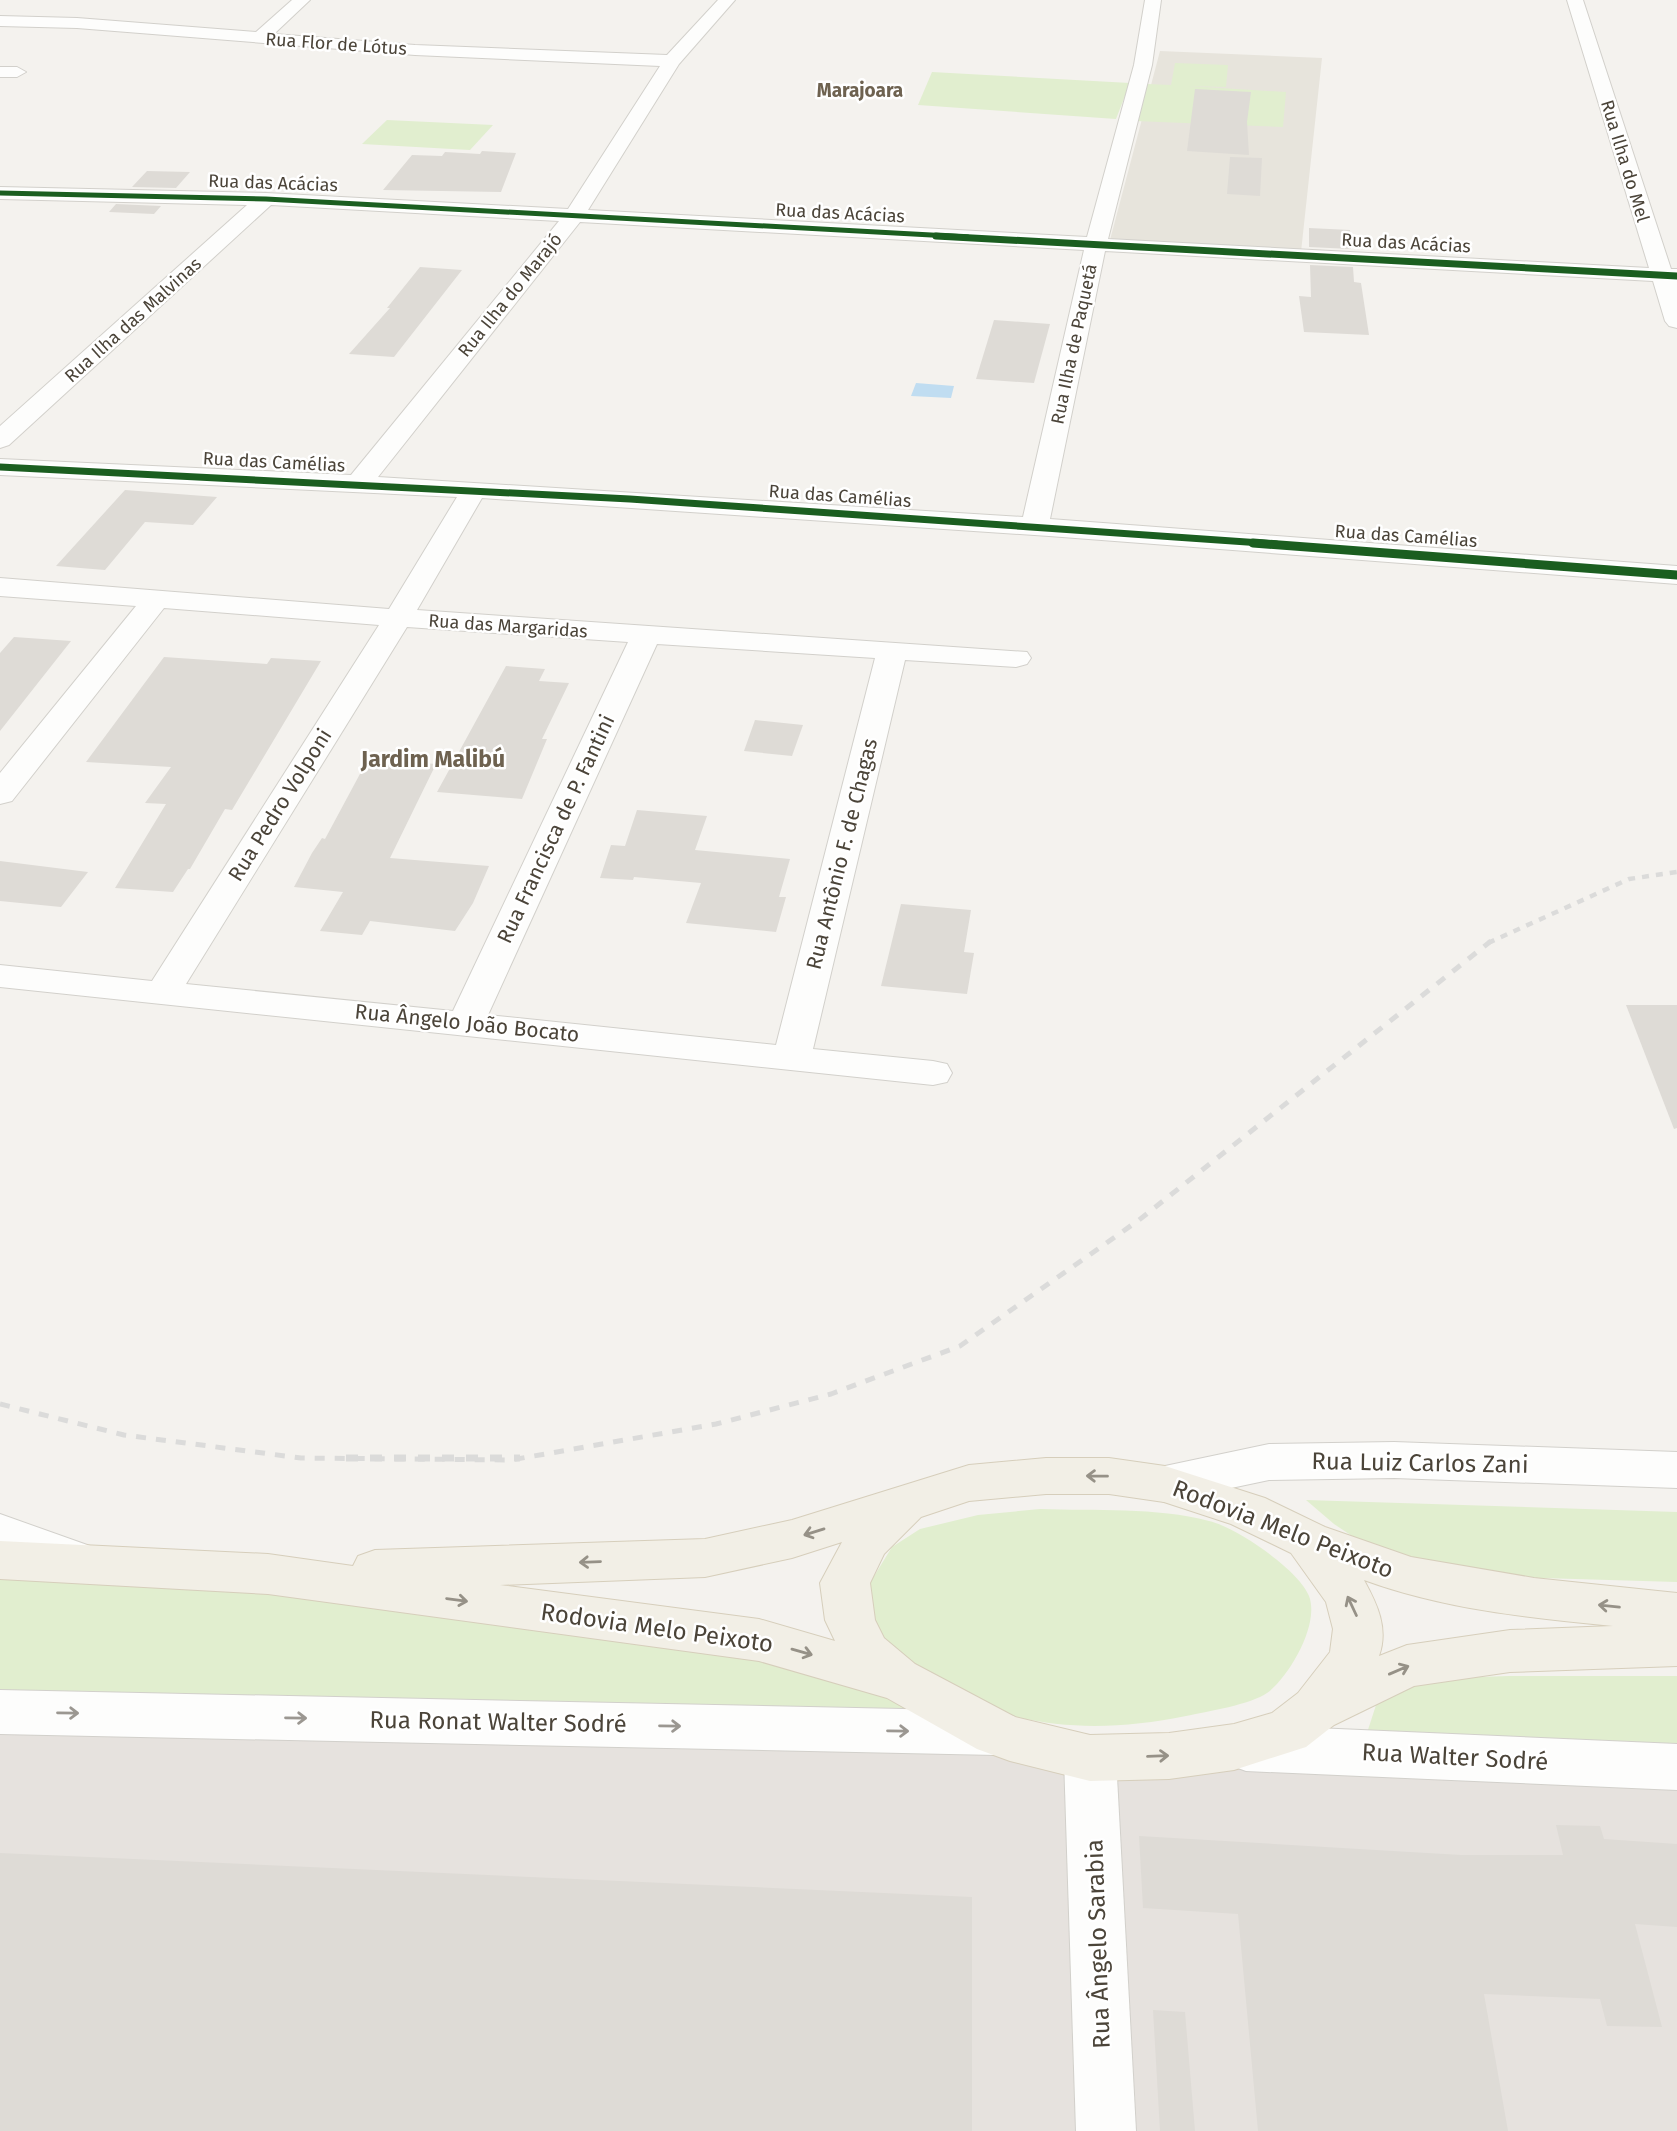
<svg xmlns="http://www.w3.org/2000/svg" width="1677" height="2131" font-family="'Fira Sans',sans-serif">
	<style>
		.residential { fill: #e7e4dc }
		.industrial { fill: #e6e2de }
		.green { fill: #e1eecf }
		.water { fill: #c0ddf1 }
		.building { fill: #dedbd6 }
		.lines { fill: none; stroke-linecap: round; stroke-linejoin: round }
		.minor-casing { stroke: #d2d0cb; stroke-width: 2 }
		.primary-casing { stroke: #d6cebb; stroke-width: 2 }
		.minor { fill: #fdfdfc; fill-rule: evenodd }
		.primary { fill: #f2efe6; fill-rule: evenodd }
		.rail-far2 { stroke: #dbdbda; stroke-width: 4.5; stroke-dasharray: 7 7; stroke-linecap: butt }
		.rail-far1 { stroke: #dbdbda; stroke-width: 5; stroke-dasharray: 10 10; stroke-linecap: butt }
		.rail { stroke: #dbdbda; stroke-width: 7; stroke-dasharray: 12 12; stroke-linecap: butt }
		.cycleway-far2-casing { stroke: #fff; stroke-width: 7 }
		.cycleway-far1-casing { stroke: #fff; stroke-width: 10 }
		.cycleway-casing { stroke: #fff; stroke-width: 12 }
		.cycleway-far2 { stroke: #1b5e20; stroke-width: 5 }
		.cycleway-far1 { stroke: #1b5e20; stroke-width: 7 }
		.cycleway { stroke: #1b5e20; stroke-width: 9 }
		.oneway { stroke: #969187 }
		.oneway2 { stroke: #9b9791 }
		.labels { text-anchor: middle; stroke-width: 5; stroke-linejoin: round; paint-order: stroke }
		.far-street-label { font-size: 18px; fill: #4b4439; stroke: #fff }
		.far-neighbourhood-label { font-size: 19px; font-weight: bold; fill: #6e6250; stroke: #fff }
		.street-label { font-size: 21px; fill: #4b4439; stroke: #fff }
		.neighbourhood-label { font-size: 23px; font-weight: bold; fill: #6e6250; stroke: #fff }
		.near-street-label { font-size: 24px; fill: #4b4439; stroke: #fff }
	</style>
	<rect width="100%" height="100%" fill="#f4f2ee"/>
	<!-- residential -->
	<polygon class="residential" points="1160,51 1322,58 1301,252 1110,240"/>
	<!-- industrial -->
	<polygon class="industrial" points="0,1721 1677,1779 1677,2131 0,2131"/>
	<!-- green -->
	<g class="green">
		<polygon points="1175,63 1228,65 1226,87 1188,86 1286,92 1283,127 1135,121 1147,84 1171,85"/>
		<polygon points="932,72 1130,83 1116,119 918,105"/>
		<polygon points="387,120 493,125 470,150 362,144"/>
		<polygon points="1306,1500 1677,1512 1677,1582 1506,1577 1400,1561 1364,1544 1334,1524"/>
		<path d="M1040,1509C1095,1511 1156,1507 1209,1521C1236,1527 1299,1570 1309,1596C1320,1624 1289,1677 1267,1693C1252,1704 1206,1712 1186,1716C1116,1730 1051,1731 983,1707C971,1702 955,1699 944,1691C916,1673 891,1649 865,1628L868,1586L892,1547L920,1529L978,1515Z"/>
		<polygon points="0,1568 268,1574 739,1647 958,1720 0,1710"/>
		<polygon points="1509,1676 1677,1676 1677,1747 1365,1739 1377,1702 1415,1679"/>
	</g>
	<!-- water -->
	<polygon class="water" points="916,383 954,386 951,398 911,396"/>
	<!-- building -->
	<g class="building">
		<polygon points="1195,89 1251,92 1247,122 1249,155 1187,151"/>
		<polygon points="482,151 516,153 501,192 383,190 412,155 442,156 445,152 480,154"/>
		<polygon points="1230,157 1262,158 1260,196 1227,194"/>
		<polygon points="147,171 190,172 176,188 132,187"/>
		<polygon points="116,204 161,206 154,214 109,212"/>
		<polygon points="1309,228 1350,230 1351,249 1309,247"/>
		<polygon points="1310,265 1353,267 1354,282 1361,283 1369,335 1304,332 1299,296 1311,297"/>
		<polygon points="420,267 462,270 394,357 349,354 390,308 387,308"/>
		<polygon points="994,320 1050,324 1034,383 976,379"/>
		<polygon points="125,490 217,497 193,525 145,522 105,570 56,566"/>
		<polygon points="14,637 71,641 0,731 0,653"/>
		<polygon points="164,657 267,664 271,658 321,661 232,810 225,809 190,869 188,869 173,892 115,888 166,804 145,803 171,767 86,762"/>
		<polygon points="506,666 545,669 539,681 569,683 542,739 547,739 522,799 437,792"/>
		<polygon points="755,720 803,725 792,756 744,751"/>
		<polygon points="368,759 436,764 390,858 489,866 473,903 455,931 370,921 362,935 320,931 343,892 294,887 312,853 322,838 325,839"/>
		<polygon points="637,810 707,816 695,850 790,859 779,897 786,897 776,932 686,923 701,883 634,877 633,880 600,878 611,845 625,846"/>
		<polygon points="0,861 88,872 61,907 0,901"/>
		<polygon points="901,904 971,910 964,952 974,953 967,994 881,986"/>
		<polygon points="1626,1005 1677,1005 1677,1128 1674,1129"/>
		<polygon points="1556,1825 1600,1826 1604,1839 1677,1844 1677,1927 1635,1924 1662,2027 1607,2026 1600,1999 1484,1994 1508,2131 1258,2131 1238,1914 1143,1908 1139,1836 1461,1855 1563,1855"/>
		<polygon points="0,1853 972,1897 972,2131 0,2131"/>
		<polygon points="1153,2010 1185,2012 1195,2131 1160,2131"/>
	</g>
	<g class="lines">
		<!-- minor casing -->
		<g class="minor-casing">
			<g id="minor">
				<path d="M292,0H310L274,34L415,45L667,55L718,0H735L679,64L588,210L1087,237L1134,65L1145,0H1161L1152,65L1108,239L1649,268L1567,0H1583L1671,269H1677V328L1669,326L1665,321L1653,281L1105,251L1050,519L1677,566V584L1049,536L482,498L417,610L1027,652L1031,658L1027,664L1016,667L905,660L813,1049L933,1061L947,1064L952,1073L947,1082L933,1085L0,987V965L152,981L379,625L164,608L12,801L0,804V773L136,606L0,596V578L389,609L457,497L0,475V459L351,475L559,221L271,205L9,445L0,448V426L247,205L0,199V187L266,193L568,209L660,66L415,55L77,28L0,26V16L77,18L256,32ZM580,222L1084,250L1023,517L378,477ZM407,627L628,642L453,1011L186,984ZM657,644L875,658L776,1045L488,1015Z"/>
				<polygon points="0,67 17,67 26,72 17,77 0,77"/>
				<polygon points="1394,1442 1677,1452 1677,1488 1394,1478 1269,1480 1165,1502 1148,1497 1141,1484 1148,1471 1165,1466 1269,1444"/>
				<polygon points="0,1514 90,1546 97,1560 90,1574 73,1579 0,1553"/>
				<polygon points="0,1690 996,1711 1015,1717 1022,1733 1015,1749 996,1755 0,1734"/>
				<polygon points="1246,1725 1677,1744 1677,1790 1246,1771 1227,1764 1220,1748 1227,1732"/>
				<polygon points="1090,1735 1109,1742 1116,1758 1136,2131 1076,2131 1064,1758 1071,1742"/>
			</g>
		</g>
		<!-- primary casing -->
		<g class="primary-casing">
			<path id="primary" d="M1046,1458H1109L1165,1466L1265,1498L1325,1527L1411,1557L1534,1578L1677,1593V1666L1510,1672L1414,1686L1334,1725L1306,1747L1234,1770L1169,1779L1090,1781L1010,1761L977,1749L887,1698L759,1661L268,1594L0,1579V1541L268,1554L353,1566L358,1556L375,1550L705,1539L792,1520L969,1465ZM1046,1494H1109L1164,1502L1231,1524L1291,1553L1326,1602L1333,1629L1330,1652L1298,1693L1272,1713L1234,1724L1169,1733L1090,1735L1015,1717L915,1664L884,1638L875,1620L870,1583L884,1554L921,1517L969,1501ZM842,1542L820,1583L825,1620L835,1641L759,1619L500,1585L705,1577L792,1558ZM1364,1580C1443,1609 1529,1618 1613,1626L1510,1630L1407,1645L1379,1656C1389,1628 1377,1604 1364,1580Z"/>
		</g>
		<!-- minor -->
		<use href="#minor" class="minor"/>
		<!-- primary -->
		<use href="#primary" class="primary"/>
		<!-- rail-far2 -->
		<polyline class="rail-far2" points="1488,943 1629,879 1677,872"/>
		<!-- rail-far1 -->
		<polyline class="rail-far1" points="0,1404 124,1435 301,1458 511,1460 716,1424 831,1394 960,1346 1139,1220 1491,941"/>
		<!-- rail -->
		<polyline class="rail" points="346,1458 520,1458"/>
		<!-- cycleway-far2 casing -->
		<g class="cycleway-far2-casing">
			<polyline id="cycleway-far2" points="0,193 266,199 968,237"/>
		</g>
		<!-- cycleway-far1 casing -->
		<g class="cycleway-far1-casing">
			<g id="cycleway-far1">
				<polyline points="936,236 1677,276"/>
				<polyline points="0,467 630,499 1276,544"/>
			</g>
		</g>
		<!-- cycleway casing -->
		<g class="cycleway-casing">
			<polyline id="cycleway" points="1253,543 1677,575"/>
		</g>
		<!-- cycleway-far2 -->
		<use href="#cycleway-far2" class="cycleway-far2"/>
		<!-- cycleway-far1 -->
		<use href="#cycleway-far1" class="cycleway-far1"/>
		<!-- cycleway -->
		<use href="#cycleway" class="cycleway"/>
	</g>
	<!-- one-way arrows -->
	<defs><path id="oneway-shaft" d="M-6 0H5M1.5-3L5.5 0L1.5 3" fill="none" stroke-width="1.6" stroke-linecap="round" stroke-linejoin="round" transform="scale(1.75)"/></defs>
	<g class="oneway">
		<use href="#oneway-shaft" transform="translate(1097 1476) rotate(-179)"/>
		<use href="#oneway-shaft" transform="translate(814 1532) rotate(163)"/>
		<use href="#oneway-shaft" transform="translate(590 1562) rotate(178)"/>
		<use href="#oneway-shaft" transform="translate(457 1600) rotate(8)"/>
		<use href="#oneway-shaft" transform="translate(1352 1606) rotate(-115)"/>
		<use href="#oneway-shaft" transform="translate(1609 1606) rotate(-174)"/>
		<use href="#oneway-shaft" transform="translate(802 1652) rotate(16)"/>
		<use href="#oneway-shaft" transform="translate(1399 1670) rotate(-23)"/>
		<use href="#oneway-shaft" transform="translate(1158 1756) rotate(-2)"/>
	</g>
	<g class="oneway2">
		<use href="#oneway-shaft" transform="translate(68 1713) rotate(1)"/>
		<use href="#oneway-shaft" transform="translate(296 1718) rotate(1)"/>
		<use href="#oneway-shaft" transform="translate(670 1726) rotate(1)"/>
		<use href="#oneway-shaft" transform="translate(898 1731) rotate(1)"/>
	</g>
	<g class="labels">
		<!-- far-street labels -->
		<g class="far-street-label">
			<text transform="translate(336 44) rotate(4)" y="6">Rua Flor de Lótus</text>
			<text transform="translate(1625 161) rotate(73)" y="6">Rua Ilha do Mel</text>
			<text transform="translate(273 183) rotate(2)" y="6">Rua das Acácias</text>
			<text transform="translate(840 213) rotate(3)" y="6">Rua das Acácias</text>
			<text transform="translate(1406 243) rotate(3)" y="6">Rua das Acácias</text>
			<text transform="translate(510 295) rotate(-51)" y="6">Rua Ilha do Marajó</text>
			<text transform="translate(133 320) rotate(-42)" y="6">Rua Ilha das Malvinas</text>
			<text transform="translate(1074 344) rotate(-78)" y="6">Rua Ilha de Paquetá</text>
			<text transform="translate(274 462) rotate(3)" y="6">Rua das Camélias</text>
			<text transform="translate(840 496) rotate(4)" y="6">Rua das Camélias</text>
			<text transform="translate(1406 536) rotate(4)" y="6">Rua das Camélias</text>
			<text transform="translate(508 626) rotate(4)" y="6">Rua das Margaridas</text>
		</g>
		<!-- far-neighbourhood labels -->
		<g class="far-neighbourhood-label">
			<text x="860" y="97">Marajoara</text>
		</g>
		<!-- street labels -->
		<g class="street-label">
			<text transform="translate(280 805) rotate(-58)" y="7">Rua Pedro Volponi</text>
			<text transform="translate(556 829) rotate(-65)" y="7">Rua Francisca de P. Fantini</text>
			<text transform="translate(842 854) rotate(-76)" y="7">Rua Antônio F. de Chagas</text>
			<text transform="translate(467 1023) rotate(6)" y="7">Rua Ângelo João Bocato</text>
		</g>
		<!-- neighbourhood labels -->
		<g class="neighbourhood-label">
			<text x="433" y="767">Jardim Malibú</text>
		</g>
		<!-- near-street labels -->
		<g class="near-street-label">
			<text transform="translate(1420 1463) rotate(1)" y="8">Rua Luiz Carlos Zani</text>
			<text transform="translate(1283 1529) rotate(21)" y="8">Rodovia Melo Peixoto</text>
			<text transform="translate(657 1628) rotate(8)" y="8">Rodovia Melo Peixoto</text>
			<text transform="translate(498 1722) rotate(1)" y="8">Rua Ronat Walter Sodré</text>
			<text transform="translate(1455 1757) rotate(3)" y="8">Rua Walter Sodré</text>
			<text transform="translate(1098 1944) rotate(-92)" y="8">Rua Ângelo Sarabia</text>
		</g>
	</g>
</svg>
